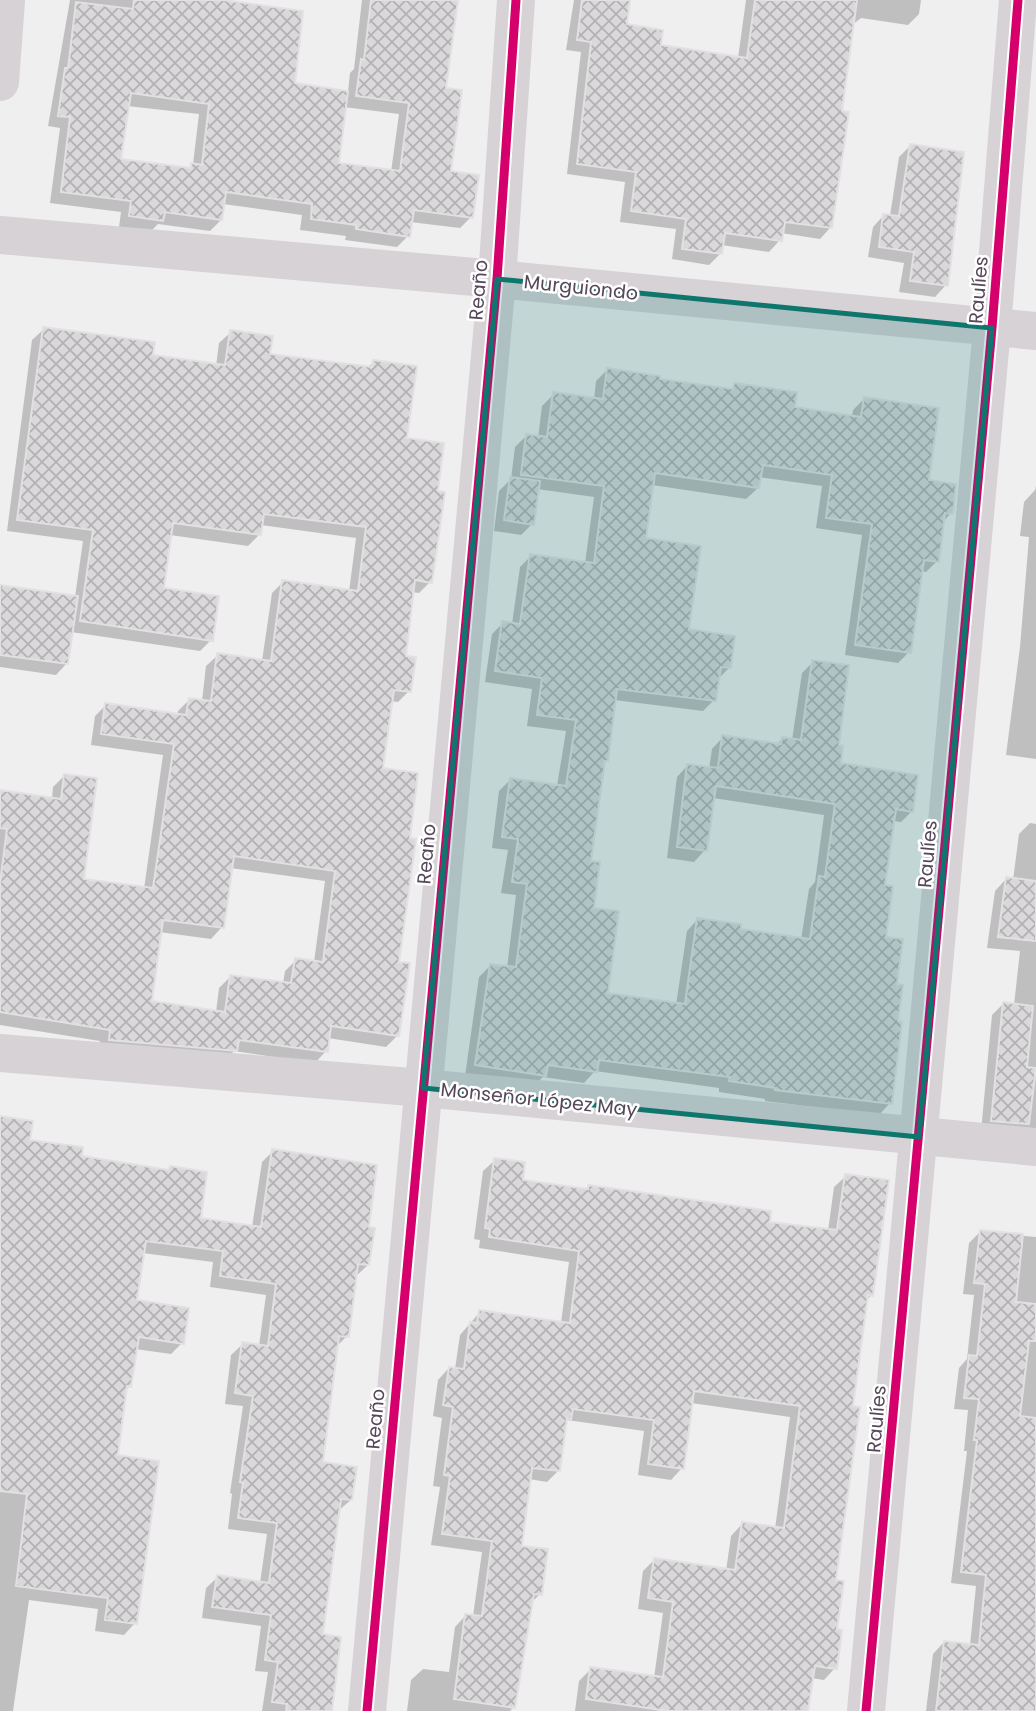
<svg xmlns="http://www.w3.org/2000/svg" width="1036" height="1711" font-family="Poppins,sans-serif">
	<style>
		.shadow { fill: #0003; fill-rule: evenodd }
		.building { fill: url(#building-cross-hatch); stroke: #e2e0e2; stroke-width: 2; fill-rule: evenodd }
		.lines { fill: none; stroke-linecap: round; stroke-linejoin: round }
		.minor { stroke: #d6d2d6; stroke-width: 38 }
		.cycleway-casing { stroke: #fff; stroke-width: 13 }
		.cycleway { stroke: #d6006c; stroke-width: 9 }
		.marked { fill: #0f766e; fill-opacity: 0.2; stroke: #0f766e; stroke-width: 5; stroke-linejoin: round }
		.labels { text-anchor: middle; stroke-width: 5; stroke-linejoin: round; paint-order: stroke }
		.street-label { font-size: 19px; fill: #56485a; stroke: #fff }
	</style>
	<defs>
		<pattern id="building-cross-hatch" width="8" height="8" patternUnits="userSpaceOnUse" patternTransform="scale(1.75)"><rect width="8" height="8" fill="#dad8db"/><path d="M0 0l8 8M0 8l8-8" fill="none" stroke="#b4b1b5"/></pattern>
	</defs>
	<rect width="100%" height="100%" fill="#efefef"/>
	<!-- shadow -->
	<g class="shadow">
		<path d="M70,0H219L293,84L348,92L350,73L354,69L362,0H456L444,89L449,172L471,217L460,228L410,222L408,236L397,247L345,240L346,236L300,230L302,215L223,204L221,220L210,231L158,224L151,231L119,227L121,212L50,203L60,128L48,126ZM127,106L199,114L193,164L188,170L119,161ZM344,107L399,114L391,172L337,165Z"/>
		<polygon points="574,0 629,0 625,26 659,47 738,58 746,0 921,0 919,14 908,25 861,18 852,25 840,112 831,227 820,239 781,233 780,240 769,252 721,245 720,254 709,265 672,259 676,229 620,222 625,182 567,174 581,52 566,50"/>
		<polygon points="910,146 946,285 935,297 899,292 904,263 868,257 873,227 884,215 890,216 899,157"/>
		<path d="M44,329L151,356L216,366L219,343L231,332L269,355L367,368L374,362L405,439L436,492L430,582L419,593L412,592L404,657L409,691L398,702L390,701L381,770L397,963L398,1035L386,1047L328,1038L326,1051L315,1063L234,1051L224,1061L98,1051L100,1041L0,1025V792L52,799L53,787L65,775L82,880L144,889L163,755L91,745L95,716L106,705L177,716L178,711L189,700L202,701L206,666L218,655L262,661L272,593L283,582L349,592L356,538L261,525L259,535L248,546L170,535L162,590L211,640L200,651L71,632L67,663L56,675L0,667V586L75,597L83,541L7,531L32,340ZM230,868L325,881L314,962L296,960L285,971L283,984L230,977L219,988L216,1012L150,1003L159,932L211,939L222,927Z"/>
		<polygon points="607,370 658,380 730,390 735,385 793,409 852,417 853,410 864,399 951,513 942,523 937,561 926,572 920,571 909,652 898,663 845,655 862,535 816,528 822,486 759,477 758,488 746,499 652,485 644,540 687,630 730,667 718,679 714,700 703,711 614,700 589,862 592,909 606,995 676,1005 687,931 698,919 739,930 801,940 809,889 815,882 824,815 713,798 705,850 694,862 667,858 677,777 688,765 709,769 712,749 723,737 776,745 782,739 792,740 802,673 813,662 837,747 839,765 912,811 901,822 893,821 883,887 884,938 895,986 890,1103 879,1115 765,1101 765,1099 719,1092 719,1088 595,1071 584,1083 543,1077 533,1086 465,1076 479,977 490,966 507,968 516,895 501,893 508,850 492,848 499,791 510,780 557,786 566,731 527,726 532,689 485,682 492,634 503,623 512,624 520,567 531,556 585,563 594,497 537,489 532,524 521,535 494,531 499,491 511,479 515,447 526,436 538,438 542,406 554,394 594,400 596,381"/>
		<polygon points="1036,486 1036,759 1006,755 1020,647 1029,537 1020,536 1024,502 1035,490"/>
		<polygon points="1030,823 1036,824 1036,1132 981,1131 992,1015 1003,1004 1014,1005 1020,951 987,948 995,891 1006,879 1013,880 1019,834"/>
		<polygon points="0,1118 28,1141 80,1158 167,1171 170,1168 199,1219 252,1227 262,1162 273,1151 367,1229 368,1265 356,1276 347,1336 335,1348 321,1464 351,1500 338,1511 321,1636 330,1711 262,1711 268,1672 255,1671 261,1626 202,1618 206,1588 218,1577 260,1583 267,1534 228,1529 232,1494 230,1493 243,1406 225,1404 231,1355 243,1344 259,1346 266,1295 210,1287 213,1262 142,1253 135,1302 182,1343 171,1354 135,1349 130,1386 125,1391 116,1456 135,1623 124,1635 95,1631 98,1609 29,1600 13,1711 0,1711"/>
		<polygon points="495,1160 521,1182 586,1190 589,1187 768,1223 828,1231 834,1187 846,1176 872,1295 865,1301 851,1408 834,1581 835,1668 824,1680 811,1678 806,1711 575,1711 579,1681 591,1669 654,1678 663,1613 638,1609 643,1571 654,1560 726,1571 731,1536 742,1524 775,1529 790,1417 691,1403 682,1468 671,1480 638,1475 644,1431 567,1420 565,1423 558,1471 547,1482 529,1479 520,1547 540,1594 530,1604 514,1707 510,1711 407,1711 411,1680 423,1669 449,1672 455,1627 466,1615 473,1616 482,1552 431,1545 440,1487 433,1486 442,1418 433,1416 438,1380 449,1368 455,1369 460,1335 480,1312 561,1323 569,1262 479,1248 480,1240 474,1239 483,1171"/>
		<polygon points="980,1232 1036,1237 1036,1695 1020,1711 926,1711 933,1654 944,1642 970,1645 976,1586 951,1583 967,1451 964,1451 968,1410 954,1409 959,1368 967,1359 974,1295 963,1294 969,1243"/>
	</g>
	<!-- building -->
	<g class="building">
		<path d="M134,0H223L303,11L295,83L348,91L339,163L400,171L409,103L356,96L361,59L364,60L371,0H458L446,88L462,90L451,171L479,175L473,218L414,210L410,237L356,229V225L311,219L312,204L226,192L222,220L165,212L163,221L129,216L131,201L61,192L70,117L58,116L65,68H68L76,2L133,9ZM131,93L209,104L202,165L191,163V168L121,159Z"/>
		<polygon points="582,0 630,0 627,24 663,30 661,45 747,58 755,0 857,0 842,111 849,112 832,228 785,222 782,241 725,233 722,254 682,249 686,219 631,211 636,172 577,164 591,42 577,40"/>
		<polygon points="910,144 964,152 948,286 910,281 914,252 879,247 883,214 899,216"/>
		<path d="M43,327L155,342L153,355L225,365L230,330L273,336L270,354L372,367L373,360L417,366L407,438L444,443L438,491L445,492L432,583L415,580L406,656L416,657L411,692L394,690L383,768L418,773L410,838L416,839L399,962L410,963L399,1036L331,1026L328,1052L239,1040L237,1051L109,1040L110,1030L0,1012V883L7,829L0,828V790L61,799L64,774L97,778L84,879L153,888L174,744L101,734L105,703L186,715L189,698L211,701L217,653L271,661L282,580L358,591L366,527L264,514L261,535L173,523L164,588L219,596L213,641L80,621L93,530L17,520ZM234,856L335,871L323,962L295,958L291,983L230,975L225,1012L152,1001L163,920L224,928Z"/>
		<polygon points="607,368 660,376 660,379 733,389 734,383 797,392 795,407 861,417 864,397 939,408 929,480 956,484 953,514 945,513 939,562 924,560 911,653 855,645 872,524 826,518 832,475 763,465 759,488 655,473 646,538 701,546 689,629 735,636 731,668 721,667 716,701 617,689 608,761 605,761 591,861 600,862 594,908 619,911 608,993 685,1004 697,918 741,924 741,929 810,939 819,876 825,877 835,804 716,786 707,851 677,847 687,764 718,768 722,735 781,744 782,737 801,740 812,660 849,665 839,745 843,746 841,763 918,775 913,812 896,809 885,885 893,886 886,937 903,939 897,984 903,985 898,1021 902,1022 892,1104 775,1090 775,1088 729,1081 730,1077 599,1060 597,1072 548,1065 546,1076 475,1065 490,964 516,967 527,884 512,882 518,839 502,837 510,778 566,786 576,720 537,715 542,678 495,671 502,621 520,624 530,554 594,563 604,486 521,475 526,434 547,437 553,392 603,399"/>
		<polygon points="510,477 540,481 534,525 504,520"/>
		<polygon points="0,585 78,596 68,664 0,655"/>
		<polygon points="1006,877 1036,881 1036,941 998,937"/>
		<polygon points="1003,1002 1033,1006 1027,1067 1036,1068 1029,1124 991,1121"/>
		<polygon points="0,1116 33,1121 30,1140 83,1147 82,1156 169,1170 170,1166 207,1172 201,1218 261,1227 272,1149 377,1165 369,1227 375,1228 369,1265 358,1264 349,1337 339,1336 323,1462 357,1467 352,1500 341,1499 323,1634 341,1637 332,1711 286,1711 287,1704 272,1702 278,1662 265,1660 271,1615 212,1607 217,1575 269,1583 277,1523 238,1518 243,1483 240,1482 253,1396 235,1393 242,1342 268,1346 276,1284 220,1276 223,1251 146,1241 137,1300 189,1308 184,1344 139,1337 131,1387 127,1386 118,1455 159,1461 137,1624 105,1620 108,1598 16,1586 27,1494 0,1491"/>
		<polygon points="494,1158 525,1162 523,1180 588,1189 588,1185 771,1211 770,1222 837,1230 845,1174 889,1180 873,1296 868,1295 853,1406 860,1407 836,1580 844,1581 837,1629 842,1630 837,1669 815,1666 808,1711 668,1711 586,1699 590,1667 663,1677 673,1602 648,1598 654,1558 735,1570 742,1522 784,1528 800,1406 694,1391 684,1469 648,1464 654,1420 573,1409 571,1419 567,1418 560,1471 532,1468 522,1546 548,1549 542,1595 534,1594 515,1708 454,1699 465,1614 482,1616 492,1541 442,1534 450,1476 444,1475 453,1407 443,1405 449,1367 464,1369 470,1322 477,1323 479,1310 570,1323 579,1251 489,1237 490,1229 485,1228"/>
		<polygon points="980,1230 1023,1234 1016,1302 1036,1304 1036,1341 1029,1341 1020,1416 1036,1418 1036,1711 936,1711 944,1641 979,1645 986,1575 961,1572 977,1440 974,1440 979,1399 964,1398 969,1355 977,1356 985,1284 974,1283"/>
	</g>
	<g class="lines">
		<!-- minor -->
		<g class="minor">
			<polyline points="0,82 6,0"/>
			<polyline points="0,235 497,279 1036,331"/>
			<polyline points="0,1053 423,1088 1036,1147"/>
			<polyline points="367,1711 497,279 516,0"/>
			<polyline points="866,1711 992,328 1018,0"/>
		</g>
		<!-- cycleway casing -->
		<g class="cycleway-casing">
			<g id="cycleway">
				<polyline points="367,1711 497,279 516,0"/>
				<polyline points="866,1711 992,328 1018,0"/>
			</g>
		</g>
		<!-- cycleway -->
		<use href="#cycleway" class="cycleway"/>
	</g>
	<!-- marked area -->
	<path class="marked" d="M497,279L992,328L919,1137L423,1088Z"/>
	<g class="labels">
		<!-- street labels -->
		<g class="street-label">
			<text transform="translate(581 287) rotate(6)" y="7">Murguiondo</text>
			<text transform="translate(478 290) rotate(-85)" y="7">Reaño</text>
			<text transform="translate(978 290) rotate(-85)" y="7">Raulíes</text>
			<text transform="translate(426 854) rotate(-85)" y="7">Reaño</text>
			<text transform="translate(927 854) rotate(-85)" y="7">Raulíes</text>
			<text transform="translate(539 1099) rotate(6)" y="7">Monseñor López May</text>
			<text transform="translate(375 1419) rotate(-85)" y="7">Reaño</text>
			<text transform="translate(876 1419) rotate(-85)" y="7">Raulíes</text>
		</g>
	</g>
</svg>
